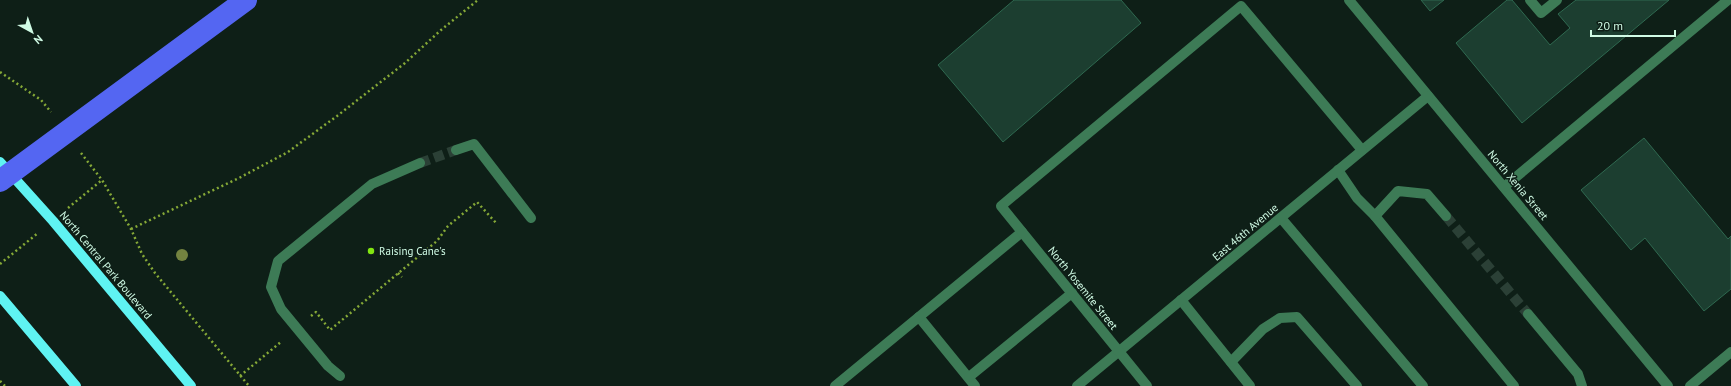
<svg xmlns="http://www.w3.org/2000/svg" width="1731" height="386" font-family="'PT Sans',sans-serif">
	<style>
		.building { fill: #1c3e30; stroke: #2f6950 }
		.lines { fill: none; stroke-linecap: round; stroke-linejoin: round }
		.minor-tunnel { stroke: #2b4036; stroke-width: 10; stroke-dasharray: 10 5; stroke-linecap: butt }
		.path { stroke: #86a937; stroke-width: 2.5; stroke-dasharray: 2 3; stroke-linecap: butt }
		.minor { stroke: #3d7b56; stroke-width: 10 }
		.major { stroke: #5ff3f2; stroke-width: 10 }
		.highway { stroke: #5466f2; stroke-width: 22 }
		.tree { fill: #748340 }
		.poi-dot { fill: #82e611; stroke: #0e1f17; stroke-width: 1.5 }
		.labels { text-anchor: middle; stroke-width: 3; stroke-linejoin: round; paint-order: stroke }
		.street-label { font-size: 11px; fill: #d0fbe5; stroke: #0e1f17 }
		.poi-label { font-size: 11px; fill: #d0fbe5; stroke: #0e1f17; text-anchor: start }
	</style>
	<rect width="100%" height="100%" fill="#0e1f17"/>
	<!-- building -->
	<g class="building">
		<polygon points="1014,0 1121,0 1141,23 1003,142 938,65"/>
		<polygon points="1421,0 1444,0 1430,11"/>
		<polygon points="1507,0 1512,0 1550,45 1570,28 1558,14 1576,0 1669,0 1522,123 1456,43"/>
		<polygon points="1644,138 1728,239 1731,236 1731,289 1704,311 1645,238 1631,250 1581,190"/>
	</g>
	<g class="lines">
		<!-- minor-tunnel -->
		<g class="minor-tunnel">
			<polyline points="420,163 456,150"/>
			<polyline points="1446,216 1528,314"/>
		</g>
		<!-- path -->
		<g class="path">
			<polyline points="0,72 41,100 51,112"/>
			<polyline points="81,153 102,180 131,229 142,254 155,273 249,386"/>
			<polyline points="68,208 102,180"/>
			<polyline points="131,229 239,178 288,152 337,116 405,63 441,30 478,0"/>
			<polyline points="0,264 38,233"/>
			<polyline points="398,273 402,277"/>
			<polyline points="311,316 316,312 330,330 437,241 448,226 477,202 497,224"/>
			<polyline points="240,376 282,341"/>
			<polyline points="0,381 5,386"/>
		</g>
		<!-- minor -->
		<g class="minor">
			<polyline points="1349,0 1668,386"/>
			<polyline points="1530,0 1541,13 1557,0"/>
			<polyline points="456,150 474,144 531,218"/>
			<polyline points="1338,170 1357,198 1375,216 1514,386"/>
			<polyline points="1504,187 1728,0"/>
			<polyline points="1375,216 1398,191 1427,194 1446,216"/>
			<polyline points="1281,218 1423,386"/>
			<polyline points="1181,300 1250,386"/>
			<polyline points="1528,314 1578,374 1582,386"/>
			<polyline points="919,317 975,386"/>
			<polyline points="1231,362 1263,329 1280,318 1297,317 1357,386"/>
			<polyline points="340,376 328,366 281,309 271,287 278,261 372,184 420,163"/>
			<polyline points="969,377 1072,293"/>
			<polyline points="835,386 1022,232"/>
			<polyline points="1077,386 1428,96"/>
			<polyline points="1147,386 1001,206 1241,6 1362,150"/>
			<polyline points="1690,386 1731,352"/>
		</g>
		<!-- major -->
		<g class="major">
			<polyline points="0,162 53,221 191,386"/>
			<polyline points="0,296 76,386"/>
		</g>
		<!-- highway -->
		<polyline class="highway" points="0,181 246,0"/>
	</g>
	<!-- trees -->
	<circle class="tree" cx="182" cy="255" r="6"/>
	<!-- markers -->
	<circle class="poi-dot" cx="371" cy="251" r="4"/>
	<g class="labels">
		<!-- street labels -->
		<g class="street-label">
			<text transform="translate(1518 185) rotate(50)" y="4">North Xenia Street</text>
			<text transform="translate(1245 232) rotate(-40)" y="4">East 46th Avenue</text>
			<text transform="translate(106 265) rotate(50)" y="4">North Central Park Boulevard</text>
			<text transform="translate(1083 288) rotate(51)" y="4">North Yosemite Street</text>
		</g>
		<!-- poi labels -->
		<g class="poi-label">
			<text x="379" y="255">Raising Cane's</text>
		</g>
	</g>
	<!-- north arrow -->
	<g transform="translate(32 32) rotate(140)" stroke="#0e1f17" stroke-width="3" paint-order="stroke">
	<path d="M0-3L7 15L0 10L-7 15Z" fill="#d0fbe5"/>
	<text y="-6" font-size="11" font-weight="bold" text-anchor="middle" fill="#d0fbe5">N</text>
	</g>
	<!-- scale -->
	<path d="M1591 30v6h84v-6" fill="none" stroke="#d0fbe5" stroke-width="2"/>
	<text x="1597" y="30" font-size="12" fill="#d0fbe5" stroke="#0e1f17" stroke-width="3" paint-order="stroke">20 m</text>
</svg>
